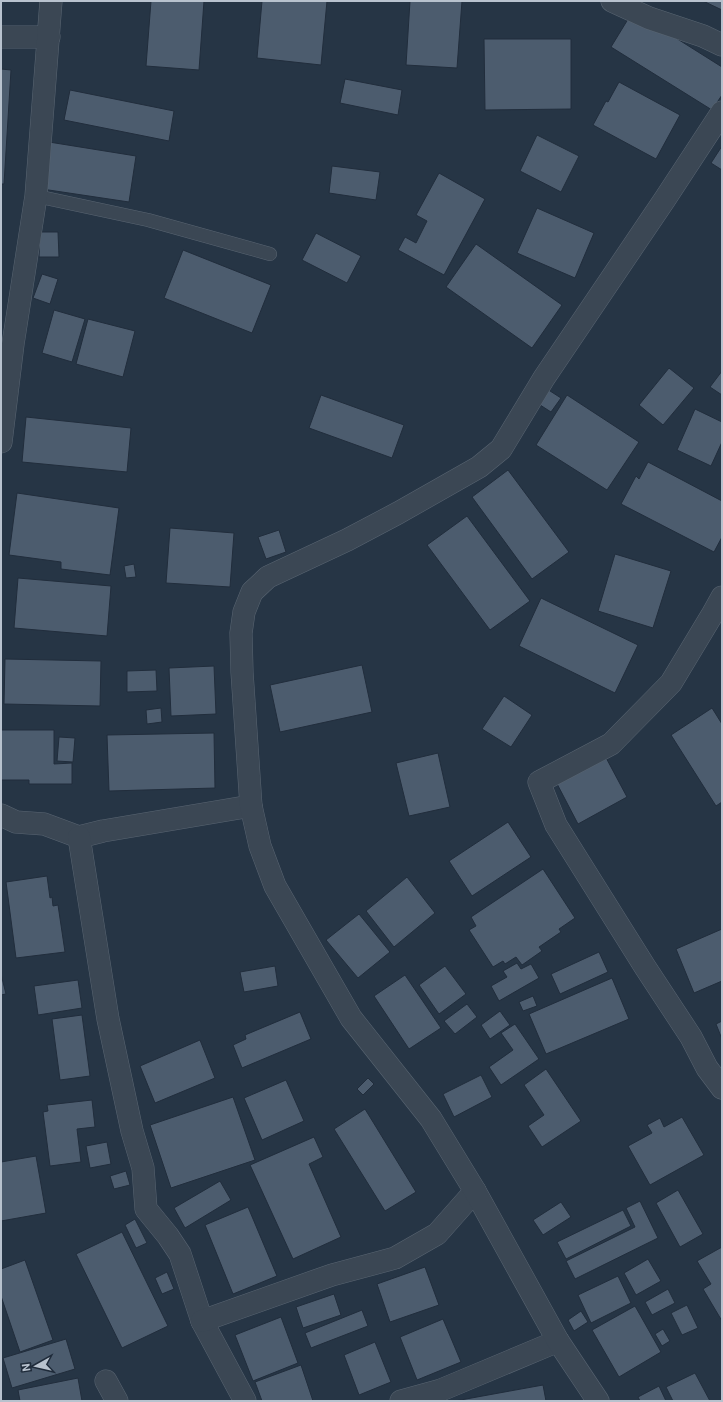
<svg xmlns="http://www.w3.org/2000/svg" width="723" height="1402" font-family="Roboto,sans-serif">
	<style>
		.building { fill: #4c5c6e; stroke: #212d3c }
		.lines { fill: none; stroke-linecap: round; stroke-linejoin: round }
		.service-casing { stroke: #596572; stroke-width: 14 }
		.minor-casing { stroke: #596572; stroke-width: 23 }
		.service { stroke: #3b4754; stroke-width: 13 }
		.minor { stroke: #3b4754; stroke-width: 22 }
	</style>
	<rect width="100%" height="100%" fill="#263545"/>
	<!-- building -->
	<g class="building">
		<polygon points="151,1 204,1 199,70 146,66"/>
		<polygon points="262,1 327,1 321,65 257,58"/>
		<polygon points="410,1 462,1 457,68 406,65"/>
		<polygon points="703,1 722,1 722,10"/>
		<polygon points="633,11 722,67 722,95 712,110 611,47"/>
		<polygon points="484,39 571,39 571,109 485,110"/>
		<polygon points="1,69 11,70 4,184 1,184"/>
		<polygon points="345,79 402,90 398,115 340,103"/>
		<polygon points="619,82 680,115 656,159 593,125 606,101 608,102"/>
		<polygon points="70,90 174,111 169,141 64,120"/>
		<polygon points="537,135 579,156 561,192 520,171"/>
		<polygon points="49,142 136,156 129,202 42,189"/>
		<polygon points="722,146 722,170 711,163"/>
		<polygon points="332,166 380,172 376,200 329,193"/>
		<polygon points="439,173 485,199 444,275 398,250 405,237 416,243 427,221 416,215"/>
		<polygon points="537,208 594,233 575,278 517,253"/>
		<polygon points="40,232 58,232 59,257 39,257"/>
		<polygon points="316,233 361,256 347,283 302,260"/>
		<polygon points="476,244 562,305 532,348 446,287"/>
		<polygon points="183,250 271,285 252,333 164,298"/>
		<polygon points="42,274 58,279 50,304 33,298"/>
		<polygon points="54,310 85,319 72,362 42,353"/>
		<polygon points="88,319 135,331 123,377 76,364"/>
		<polygon points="669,368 694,388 663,425 639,405"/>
		<polygon points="722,371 722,395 710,387"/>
		<polygon points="547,389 561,398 551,412 537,403"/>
		<polygon points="321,395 404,425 392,458 309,428"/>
		<polygon points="567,395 639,442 607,490 536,445"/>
		<polygon points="695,409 722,422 722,442 711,466 677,450"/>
		<polygon points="26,417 131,428 127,472 22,462"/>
		<polygon points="648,462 722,501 722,537 714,552 621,504 636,476 639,479"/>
		<polygon points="508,470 569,552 532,579 472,497"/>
		<polygon points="17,493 119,508 110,575 61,569 61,562 9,555"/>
		<polygon points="467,516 530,601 490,630 427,545"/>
		<polygon points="170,528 234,533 230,587 166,583"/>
		<polygon points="279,530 286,552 266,559 258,537"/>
		<polygon points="615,554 671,571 653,628 598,611"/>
		<polygon points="134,564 136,577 126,578 124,566"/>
		<polygon points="18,578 111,586 107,636 14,628"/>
		<polygon points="541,598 638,645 615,693 519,646"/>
		<polygon points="5,659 101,661 100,706 4,704"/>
		<polygon points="362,665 372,712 280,732 270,685"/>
		<polygon points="214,666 216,714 171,716 169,668"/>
		<polygon points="156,670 157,691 127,692 127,671"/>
		<polygon points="504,696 532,715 511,747 482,729"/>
		<polygon points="161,708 162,722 147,724 146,710"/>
		<polygon points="712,708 722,724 722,802 716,806 671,735"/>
		<polygon points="1,730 54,730 54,764 72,763 72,784 29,784 29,780 1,780"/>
		<polygon points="214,733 215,788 109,791 107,735"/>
		<polygon points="59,737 75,738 73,762 57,761"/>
		<polygon points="603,752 627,797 578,824 554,778"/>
		<polygon points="438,753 450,807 409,816 396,763"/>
		<polygon points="508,822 531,857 472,896 449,861"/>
		<polygon points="543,869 575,918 559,929 561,932 539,947 542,951 522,965 516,957 505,964 503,961 493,967 469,930 476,926 471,917"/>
		<polygon points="47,876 50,898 52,897 53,906 58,905 65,952 16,958 6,882"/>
		<polygon points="407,877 435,913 394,947 366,911"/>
		<polygon points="359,914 390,952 358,978 326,940"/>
		<polygon points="722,929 722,981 694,993 676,949"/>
		<polygon points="599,952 608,972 560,994 551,974"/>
		<polygon points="517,963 521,969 531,964 539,978 499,1001 491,986 507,977 503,971"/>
		<polygon points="275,966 278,986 244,992 240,972"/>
		<polygon points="445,966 466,994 439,1014 419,985"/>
		<polygon points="1,974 6,994 1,995"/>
		<polygon points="405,975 441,1028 409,1049 374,996"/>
		<polygon points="612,978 629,1019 546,1054 529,1014"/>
		<polygon points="78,980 82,1008 38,1015 34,986"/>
		<polygon points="533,996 537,1006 523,1011 519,1002"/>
		<polygon points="467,1004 477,1017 455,1034 444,1021"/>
		<polygon points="500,1011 510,1025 490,1039 481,1025"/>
		<polygon points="300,1012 311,1039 242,1068 233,1045 246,1039 245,1035"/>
		<polygon points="82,1015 90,1076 60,1080 52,1019"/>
		<polygon points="722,1021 722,1039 716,1024"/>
		<polygon points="515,1024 539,1059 501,1085 489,1067 513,1050 501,1033"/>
		<polygon points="200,1040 215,1078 155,1103 140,1066"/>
		<polygon points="546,1069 581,1121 542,1147 528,1126 544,1115 524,1085"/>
		<polygon points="481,1075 492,1097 454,1117 443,1094"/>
		<polygon points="368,1078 374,1084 363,1095 357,1089"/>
		<polygon points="286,1080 304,1121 262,1140 244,1098"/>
		<polygon points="233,1097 255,1160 171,1188 150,1125"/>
		<polygon points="92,1100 95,1127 77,1129 81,1162 50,1166 43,1112 48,1111 47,1105"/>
		<polygon points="365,1109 416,1192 385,1211 334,1129"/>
		<polygon points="682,1117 704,1155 650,1185 628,1146 652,1133 647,1125 660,1118 664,1127"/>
		<polygon points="314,1137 323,1157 309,1164 341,1237 293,1259 250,1165"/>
		<polygon points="107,1142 111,1164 90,1168 86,1146"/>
		<polygon points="36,1156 46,1213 1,1221 1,1162"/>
		<polygon points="126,1171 130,1185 114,1189 110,1176"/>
		<polygon points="220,1181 231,1200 185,1228 174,1208"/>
		<polygon points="678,1190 703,1234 680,1247 656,1203"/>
		<polygon points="640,1201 658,1238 575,1279 566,1261 635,1227 626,1208"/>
		<polygon points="561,1202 571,1217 543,1235 533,1220"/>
		<polygon points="248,1207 277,1276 233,1294 205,1225"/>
		<polygon points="623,1210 631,1226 566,1259 557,1242"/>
		<polygon points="135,1219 147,1243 136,1248 125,1225"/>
		<polygon points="122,1232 168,1326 122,1348 76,1254"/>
		<polygon points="722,1247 722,1321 703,1289 711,1284 697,1261"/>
		<polygon points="648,1259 661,1281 636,1295 624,1273"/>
		<polygon points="25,1260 53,1340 20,1352 1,1296 1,1269"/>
		<polygon points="425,1267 439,1305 390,1322 377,1284"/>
		<polygon points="167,1272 174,1289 162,1294 155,1278"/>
		<polygon points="618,1276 631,1303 591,1323 578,1295"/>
		<polygon points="668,1289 675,1303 652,1315 645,1302"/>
		<polygon points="334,1294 341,1315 303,1328 296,1307"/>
		<polygon points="687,1305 698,1328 682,1335 671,1313"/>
		<polygon points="635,1306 661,1352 619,1377 592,1330"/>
		<polygon points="362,1310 368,1326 311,1348 305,1333"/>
		<polygon points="581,1311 588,1322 574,1331 568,1320"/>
		<polygon points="281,1317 298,1363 253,1381 235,1335"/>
		<polygon points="443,1319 461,1362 417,1380 400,1337"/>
		<polygon points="663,1329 670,1341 662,1346 655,1334"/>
		<polygon points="66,1339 75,1369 12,1388 3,1358"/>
		<polygon points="375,1342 391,1382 359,1395 344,1355"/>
		<polygon points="301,1365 313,1401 262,1401 255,1382"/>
		<polygon points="695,1373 710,1401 673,1401 666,1387"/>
		<polygon points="78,1378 82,1401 20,1401 18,1390"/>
		<polygon points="543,1385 546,1401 455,1401"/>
		<polygon points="659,1386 666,1401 640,1401 638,1397"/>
	</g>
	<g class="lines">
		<!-- service casing -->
		<g class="service-casing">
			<polyline id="service" points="36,196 148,220 270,254"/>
		</g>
		<!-- minor casing -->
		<g class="minor-casing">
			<g id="minor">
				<polyline points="612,1 649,18 703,36 722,45"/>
				<polyline points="1,37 49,37"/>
				<polyline points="1,442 13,344 36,196 51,1"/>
				<polyline points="722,597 712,615 671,683 611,744 539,782 556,825 645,967 691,1037 707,1068 722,1088"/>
				<polyline points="1,815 16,822 44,824 79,837 103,831 251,806"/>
				<polyline points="79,837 108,1019 132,1131 143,1168 146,1209 168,1236 180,1254 202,1321 245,1401"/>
				<polyline points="202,1321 332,1275 395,1258 437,1234 475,1191"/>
				<polyline points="106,1381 117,1401"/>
				<polyline points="401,1401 441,1390 558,1341"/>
				<polyline points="598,1401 558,1341 475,1191 431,1119 351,1018 275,886 260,846 251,806 242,672 241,633 244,612 252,592 268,577 347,540 398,513 479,467 501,449 544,378 665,199 722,112"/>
			</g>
		</g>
		<!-- service -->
		<use href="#service" class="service"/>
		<!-- minor -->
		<use href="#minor" class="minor"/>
	</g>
	<!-- border -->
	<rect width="723" height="1402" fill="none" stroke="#b8c2ce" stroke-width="4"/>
	<!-- north arrow -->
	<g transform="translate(36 1366) rotate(262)" stroke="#1f2b3a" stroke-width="3" paint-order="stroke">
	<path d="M0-3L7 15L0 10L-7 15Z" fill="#b8c2ce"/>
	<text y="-6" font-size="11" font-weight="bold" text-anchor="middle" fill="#b8c2ce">N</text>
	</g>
</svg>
